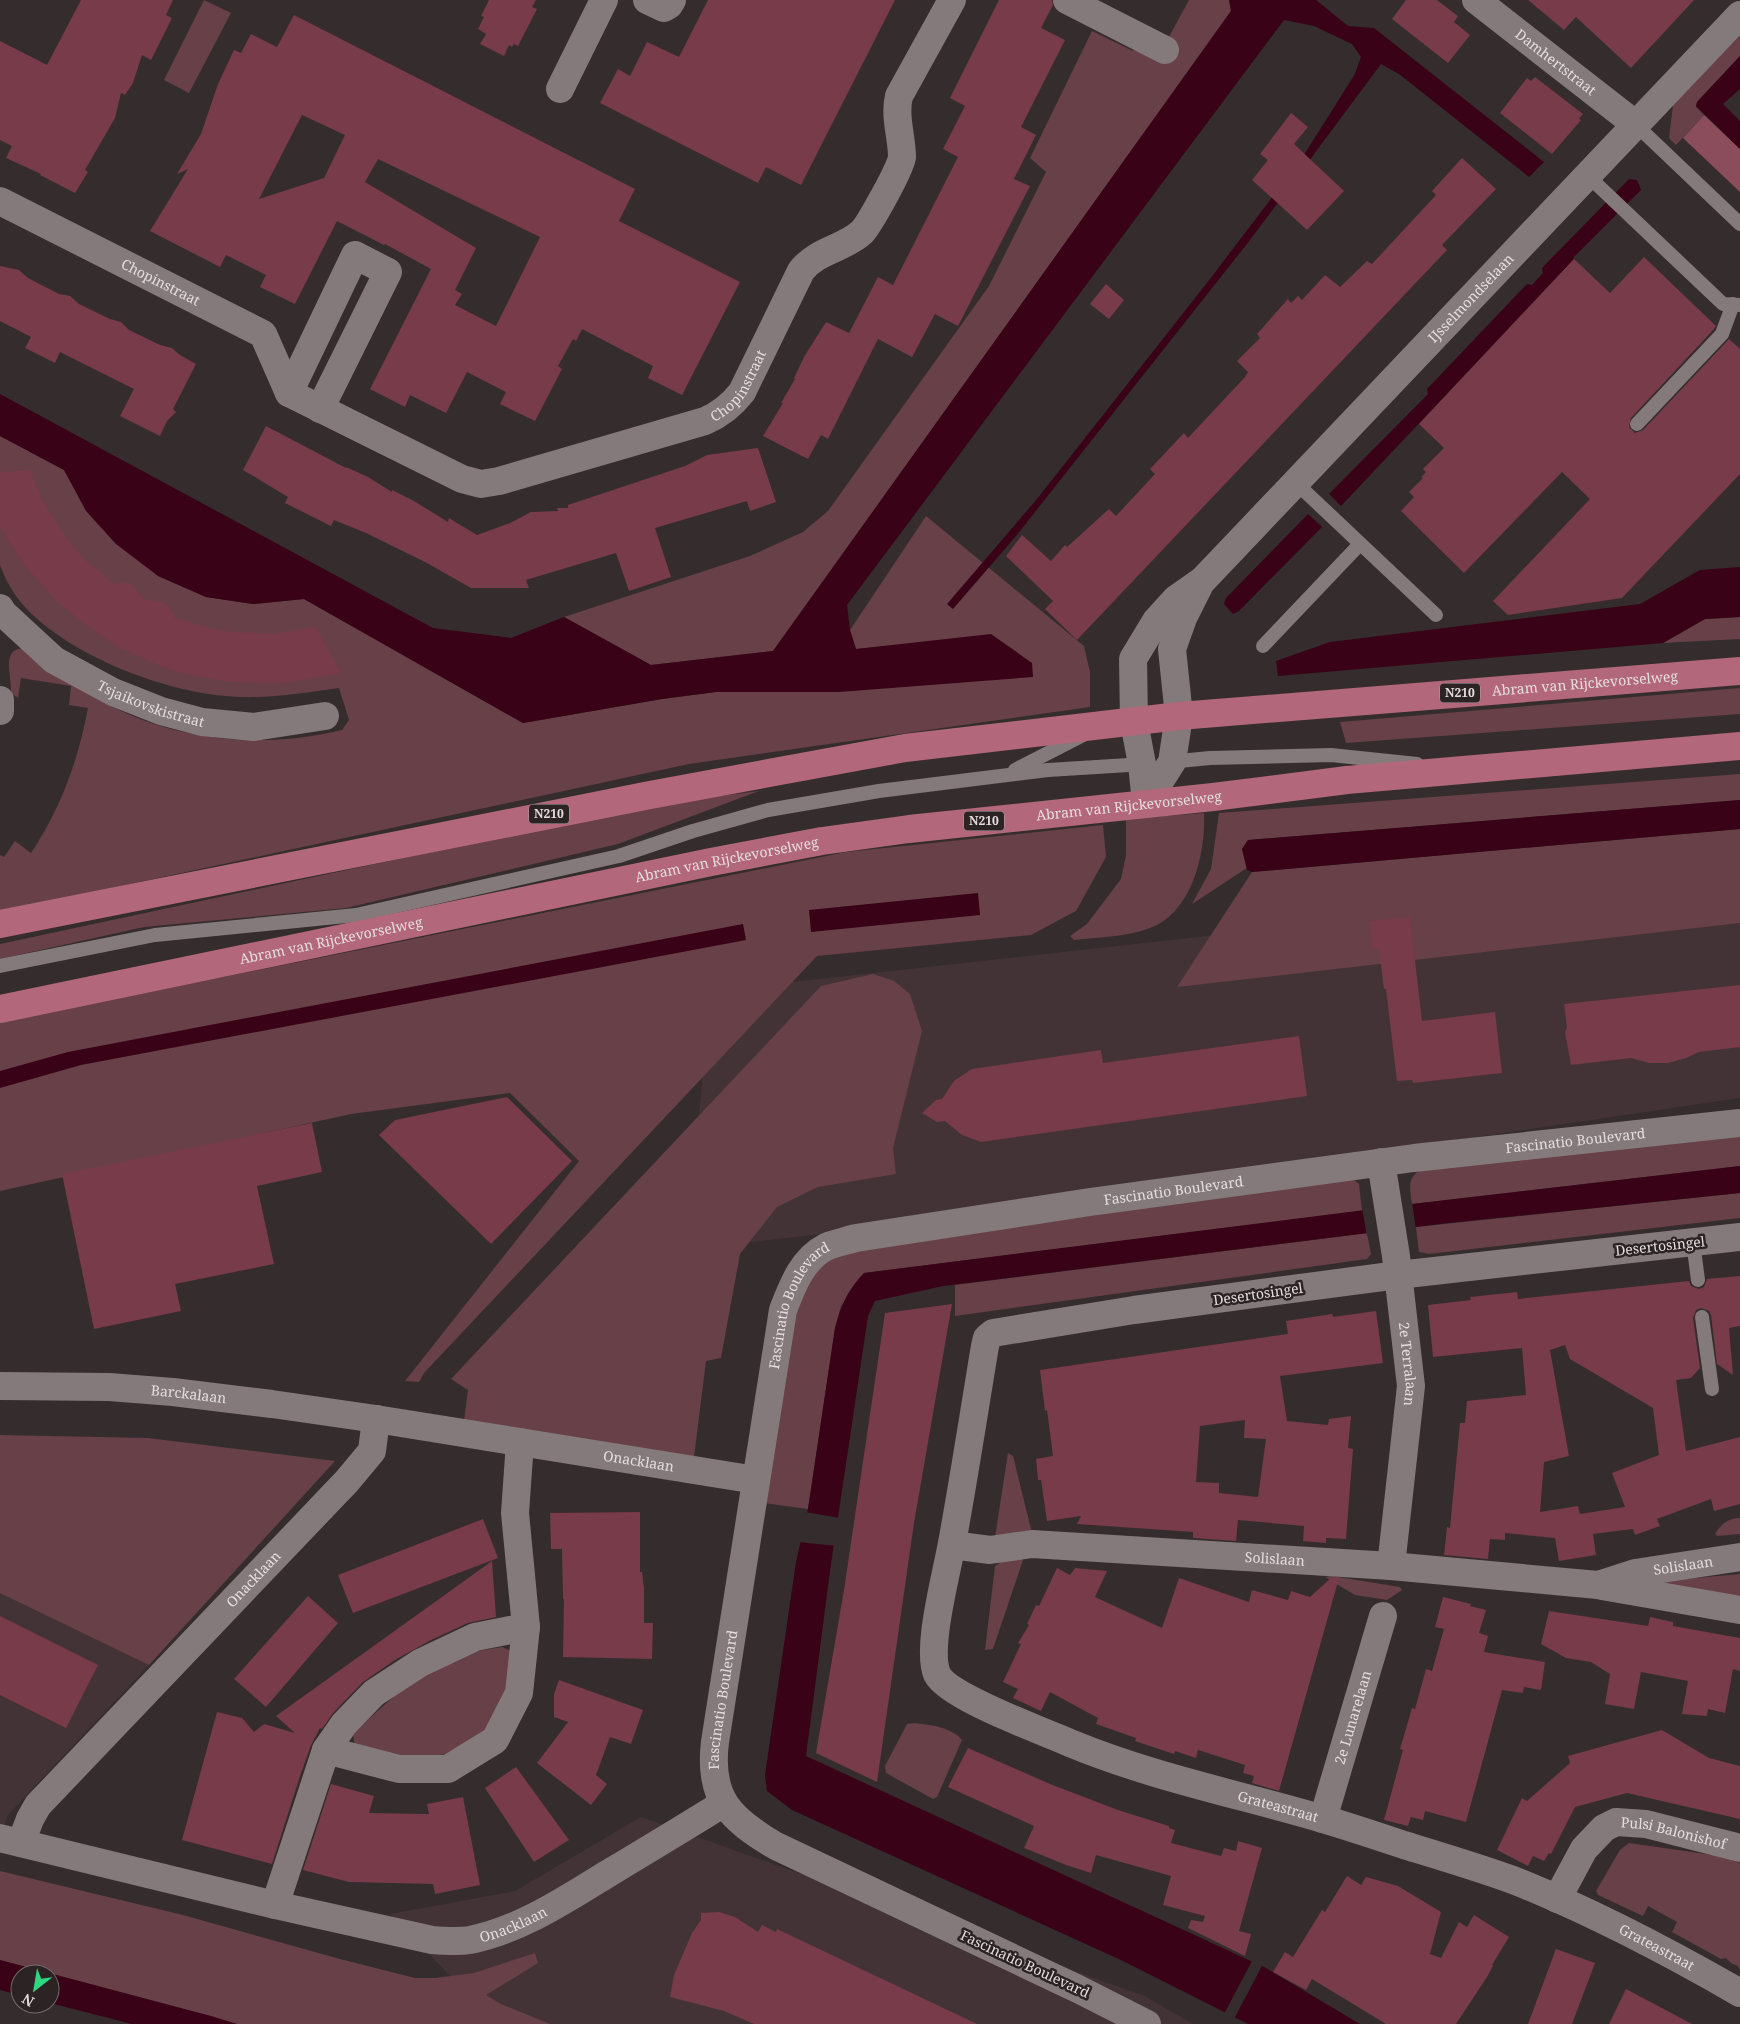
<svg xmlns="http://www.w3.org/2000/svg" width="1740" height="2024" font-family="'Noto Serif',serif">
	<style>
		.built { fill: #433336 }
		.green { fill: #674048 }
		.forest { fill: #8b4d5c }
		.water { fill: #390216 }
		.pier { fill: #352c2e }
		.building { fill: #773b4a; fill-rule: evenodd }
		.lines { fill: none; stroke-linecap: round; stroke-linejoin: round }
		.service { stroke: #847a7c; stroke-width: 14 }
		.minor { stroke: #847a7c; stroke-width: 28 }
		.tertiary { stroke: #847a7c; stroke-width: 28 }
		.trunk { stroke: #b2687a; stroke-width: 28 }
		.labels { text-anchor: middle; stroke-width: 5; stroke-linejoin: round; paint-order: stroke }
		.shield { fill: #2b2324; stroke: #aca5a6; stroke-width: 1 }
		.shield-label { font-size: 12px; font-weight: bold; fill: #e3ddde }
		.street-label { font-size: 14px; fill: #e3ddde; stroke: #2b2324 }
	</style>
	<rect width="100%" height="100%" fill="#352c2e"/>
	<!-- built -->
	<g class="built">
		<polygon points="1740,877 1740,1098 814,1235 686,1249 711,991"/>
		<polygon points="0,1578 163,1650 8,1815 5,1824 0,1830"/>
		<polygon points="641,1817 1145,1996 1193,2024 513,2024 485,2012 390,1914 515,1891"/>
	</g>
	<!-- green -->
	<g class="green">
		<polygon points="204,0 231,13 189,93 164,80"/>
		<polygon points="1189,0 1229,0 1231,11 773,651 651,665 564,617 750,556 803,532 828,511 989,286 1046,172 1030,158 1092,31 1133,51 1142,35 1164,46"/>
		<polygon points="1740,34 1740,56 1697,102 1696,107 1704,115 1676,145 1669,138 1673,105"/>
		<path d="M0,436L64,470L87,511L158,576L206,597L253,604L304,599L523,723L662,699L716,692H839L886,646L856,649L850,630L926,516L1084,646L1090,672V707L689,764L0,912V855L4,857L15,841L31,853C61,808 78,761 88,708L69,705L71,686L21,678L18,698L11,693C12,677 0,646 25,649C51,667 77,687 104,702C175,742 265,749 342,730L349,720L339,688C302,693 264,700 226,696C162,691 69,655 25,607C14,595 6,581 0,565Z"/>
		<polygon points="1740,617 1740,639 1663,643 1705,619"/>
		<polygon points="1740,688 1740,714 1346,743 1340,722"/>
		<polygon points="1740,774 1740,800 1248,840 1242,849 1247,868 1192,904 1211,869 1219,813"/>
		<polygon points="759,791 618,844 346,908 144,927 0,959 0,944 656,804"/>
		<path d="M1204,813C1206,853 1192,913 1150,928C1127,937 1099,937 1074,940L1070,936L1087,924L1121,879L1126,855V819Z"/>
		<polygon points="1103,825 1106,857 1076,911 1031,935 817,956 424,1373 419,1382 405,1381 579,1161 510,1093 351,1114 0,1191 0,1022 846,852"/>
		<polygon points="1740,829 1740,923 1177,987 1252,872"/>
		<polygon points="873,974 894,981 910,994 922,1031 893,1148 896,1174 818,1187 777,1207 740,1254 721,1358 706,1361 694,1457 464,1420 468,1390 451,1379 821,986"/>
		<path d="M1740,1133V1166L1412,1204C1410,1189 1406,1176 1423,1169Z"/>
		<polygon points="1353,1179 1359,1184 1362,1211 864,1273 841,1306 835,1328 808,1509 763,1503 798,1298 820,1264 846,1247"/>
		<polygon points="1740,1193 1740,1218 1429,1254 1419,1252 1416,1227"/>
		<polygon points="1367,1233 1371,1254 1367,1259 955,1316 955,1285"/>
		<polygon points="0,1435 148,1438 335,1461 149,1665 0,1593"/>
		<polygon points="1008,1453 1013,1456 1032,1533 995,1537"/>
		<path d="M1740,1518V1534L1718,1536L1715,1534C1722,1523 1727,1519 1740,1518Z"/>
		<polygon points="1020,1556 1023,1560 993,1649 985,1650 995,1566 1001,1562"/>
		<polygon points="1740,1574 1740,1596 1654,1585 1650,1582"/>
		<polygon points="1332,1576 1400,1587 1402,1590 1387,1600 1355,1595 1325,1577"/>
		<polygon points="502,1647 511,1651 515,1658 495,1726 457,1752 414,1760 359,1747 354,1742 353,1733 409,1683 477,1651"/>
		<path d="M915,1723C930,1725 952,1727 962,1740L937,1797L933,1799L886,1773L885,1766L907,1724Z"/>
		<polygon points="1629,1843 1720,1856 1740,1863 1740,1970 1738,1966 1731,1963 1726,1958 1721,1959 1672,1932 1677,1922 1648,1906 1643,1916 1598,1895 1596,1891 1620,1850"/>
		<polygon points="0,1871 183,1915 340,1959 415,1978 435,1978 474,1973 535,1953 538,1963 486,1995 501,2004 550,2024 237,2024 0,1960"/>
	</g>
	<!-- forest -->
	<polygon class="forest" points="1704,115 1740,149 1740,192 1683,138"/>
	<!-- water -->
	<g class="water">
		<polygon points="1229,0 1316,0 1348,26 1374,28 1544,162 1529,177 1399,74 1381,64 1250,240 1016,536 953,609 947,604 1037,499 1210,279 1302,158 1355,74 1361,57 1352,44 1314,26 1284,20 847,605 850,630 856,649 991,634 1032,663 1033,677 839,692 716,692 662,699 523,723 304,599 253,604 206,597 158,576 116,544 86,511 64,470 0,436 0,394 433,628 511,638 564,617 651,665 773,651 1231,11"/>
		<polygon points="1740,56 1740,89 1723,104 1740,121 1740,149 1696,106 1697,102"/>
		<polygon points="1629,179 1637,180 1641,190 1573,258 1574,259 1341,506 1329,494 1428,394 1427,389 1527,284 1532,285 1543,273 1542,268"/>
		<polygon points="1308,514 1322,527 1239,611 1233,614 1224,604 1226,598"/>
		<polygon points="1740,567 1740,617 1705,619 1663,643 1278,676 1276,661 1330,642 1640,604 1700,570"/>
		<polygon points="1740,800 1740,829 1252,872 1247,870 1242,849 1248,840"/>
		<polygon points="978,893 980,915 811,932 809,910"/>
		<polygon points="743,924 746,940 81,1065 0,1088 0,1071 68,1052"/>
		<path d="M1740,1166V1193L1448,1223L943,1286L875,1301L868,1316L830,1571L806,1756L1264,1967L1360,2024H1248L1123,1961L792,1810L767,1791L765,1775L796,1562L808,1509L835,1328C842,1304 847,1291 864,1273L1412,1204Z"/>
		<polygon points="0,1960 211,2016 237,2024 132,2024 50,2003 50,1974 20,1974 20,1995 0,1990"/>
	</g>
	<!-- pier -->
	<g class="pier">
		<polygon points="1412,1202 1416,1230 1367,1236 1362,1208"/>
		<polygon points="805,1512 840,1518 836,1546 798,1542"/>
		<polygon points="1253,1959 1263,1964 1234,2019 1224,2014"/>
	</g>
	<!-- building -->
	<g class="building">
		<polygon points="81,0 173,0 166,15 172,18 151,60 142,55 133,83 125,95 121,93 115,118 85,170 88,172 75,193 40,175 41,174 6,158 12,146 0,140 0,41 47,65"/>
		<polygon points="489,0 536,0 532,7 537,9 518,46 514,44 512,47 509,45 504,56 480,44 486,34 478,29 484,17 481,16"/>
		<polygon points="708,0 895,0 801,185 766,167 758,183 600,103 618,69 630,76 647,42 679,57"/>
		<polygon points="999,0 1052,0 1053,5 1041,28 1065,40 1021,127 1036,135 1014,179 1030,186 958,326 935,314 912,357 878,339 828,439 821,435 808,459 763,436 783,403 781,403 795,379 794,378 804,357 826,322 849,333 878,277 893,285 958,157 943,149 965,106 950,98"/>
		<polygon points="1406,0 1437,0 1458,16 1454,22 1470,35 1448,63 1392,19"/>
		<polygon points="1528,0 1694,0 1631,68 1576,17 1564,30"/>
		<path d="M294,15L635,189L619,221L740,282L682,395L648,378L653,366L582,329L576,341L573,339L558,366L562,369L535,421L500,404L506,392L467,372L446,413L410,395L405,407L370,389L431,269L385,244L384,245L337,221L295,304L260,287L266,275L226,255L220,267L150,231L188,169L177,174L201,134L218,84L234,50L241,53L251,34L277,47ZM302,115L345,135L324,178L259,199ZM378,159L540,237L496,326L455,305L462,294L455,290L476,248L365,182Z"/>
		<polygon points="1535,77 1583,114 1579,119 1581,120 1552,154 1500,113 1527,78 1531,81"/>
		<polygon points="1291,113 1308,127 1294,144 1344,191 1307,230 1252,180 1268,160 1260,154"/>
		<polygon points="1462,158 1496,189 1442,245 1447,250 1077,640 1045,609 1053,601 1006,556 1022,535 1051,561 1065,545 1067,547 1109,509 1116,516 1155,474 1150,469 1184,433 1188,438 1245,377 1248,372 1237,361 1260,338 1257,334 1288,299 1291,303 1298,296 1302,300 1325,275 1340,287 1367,261 1372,264 1436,195 1432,191"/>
		<polygon points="1644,257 1716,326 1714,329 1631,418 1629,427 1635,433 1643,430 1729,339 1740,349 1740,474 1622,598 1508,615 1493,601 1590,499 1562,472 1464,573 1401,511 1414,497 1409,492 1423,478 1421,477 1426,472 1423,469 1444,448 1419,424 1574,259 1610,293"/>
		<polygon points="0,266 19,270 28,278 59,294 70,296 79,304 110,319 121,322 129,330 160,345 172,348 180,355 196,364 173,409 176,412 167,421 160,436 120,416 134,389 60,352 55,363 25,348 31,337 0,321"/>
		<polygon points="1106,284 1124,300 1109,319 1090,304"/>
		<polygon points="266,426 346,468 346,467 368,477 392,492 392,490 414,501 448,522 449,518 477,535 510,523 531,512 558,511 557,508 568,508 568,505 685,466 707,455 758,448 776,502 750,511 747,501 655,528 671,577 629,591 616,553 526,580 529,588 471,588 427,563 366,533 334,520 331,526 285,503 288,497 243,470"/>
		<polygon points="30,470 40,495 62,532 84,559 114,584 125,582 132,585 144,599 163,602 170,607 175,618 221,631 272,634 316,627 341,673 285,683 231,682 186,674 160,666 126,650 125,652 82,622 54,599 24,564 4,533 0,526 0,472"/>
		<polygon points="1410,917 1422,1021 1495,1012 1502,1073 1413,1083 1412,1080 1397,1081 1386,989 1384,989 1379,949 1372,949 1369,921"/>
		<polygon points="1740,985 1740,1047 1699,1052 1686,1058 1668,1063 1649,1063 1631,1058 1571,1065 1565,1032 1567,1027 1564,1004"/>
		<polygon points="1299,1036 1307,1096 981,1142 962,1135 945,1121 937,1122 922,1113 936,1100 942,1099 954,1081 972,1069 1101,1050 1103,1063"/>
		<polygon points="507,1097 572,1161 491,1244 379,1135 395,1120"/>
		<polygon points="312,1123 322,1172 257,1186 274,1264 175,1284 181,1311 94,1329 62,1174"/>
		<path d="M1740,1276V1326L1729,1328L1733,1375L1717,1364L1711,1315L1709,1311L1701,1308L1696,1310L1693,1318L1700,1368L1691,1378L1676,1380L1686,1451L1740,1437V1504L1714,1511L1711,1499L1657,1519L1660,1526L1635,1535L1633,1529L1593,1534L1596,1555L1559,1561L1555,1538L1505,1533V1540L1490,1539L1488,1559L1444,1555L1447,1527L1450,1528L1460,1423H1465L1467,1401L1526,1395L1522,1348L1433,1357L1428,1305L1471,1300L1470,1297L1517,1292L1518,1299L1689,1281L1691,1286L1699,1289L1704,1287L1707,1279ZM1565,1345L1570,1359L1653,1408L1659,1455L1612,1473L1625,1507L1580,1514L1578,1506L1540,1512L1544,1462L1569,1456L1550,1350Z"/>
		<polygon points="952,1304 914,1523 877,1782 816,1753 844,1590 885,1313"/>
		<path d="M1376,1311L1383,1363L1280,1376L1287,1421L1328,1425L1329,1419L1351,1416L1348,1448L1353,1449L1346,1539L1326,1538V1543L1303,1541L1304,1526L1238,1520L1236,1541L1193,1538V1532L1077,1524L1081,1516L1047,1521L1041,1480H1038L1036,1459L1053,1456L1047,1410L1045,1411L1040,1370L1288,1334L1286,1321L1332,1314L1333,1317ZM1245,1420L1244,1438L1266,1439L1258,1497L1219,1493V1483L1196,1482L1200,1426Z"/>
		<polygon points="640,1512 640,1572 642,1572 644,1588 644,1623 653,1623 652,1659 563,1657 564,1599 563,1599 562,1549 551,1549 550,1513"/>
		<polygon points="483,1519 498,1558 353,1613 338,1575"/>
		<polygon points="492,1561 496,1617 468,1623 431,1640 395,1660 363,1682 333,1713 322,1729 320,1728 311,1745 300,1776 272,1864 182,1840 217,1712 242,1718 254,1732 264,1724 295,1733 276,1716"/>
		<polygon points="1057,1568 1070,1575 1075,1568 1107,1571 1095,1597 1162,1628 1179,1578 1249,1602 1252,1590 1288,1600 1291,1591 1310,1597 1331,1578 1339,1578 1279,1791 1252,1783 1254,1776 1243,1773 1245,1765 1198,1750 1196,1758 1175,1751 1174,1754 1135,1741 1136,1738 1096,1724 1098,1718 1050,1692 1041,1711 1013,1698 1018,1689 1003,1682 1021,1644 1018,1643 1029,1625 1027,1624 1036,1605 1039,1606"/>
		<polygon points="308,1596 338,1623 266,1707 234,1679"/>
		<polygon points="1443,1597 1471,1604 1470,1606 1486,1610 1479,1633 1488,1636 1484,1652 1545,1662 1541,1690 1524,1687 1523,1693 1502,1690 1466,1822 1425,1811 1423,1820 1411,1817 1408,1826 1384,1820 1403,1750 1400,1749 1412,1708 1415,1709 1426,1669 1432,1671 1444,1629 1435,1627"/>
		<polygon points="1549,1611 1648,1626 1650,1617 1673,1622 1673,1626 1740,1638 1740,1671 1733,1669 1725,1713 1708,1709 1707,1716 1682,1714 1688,1681 1641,1672 1634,1709 1605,1704 1610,1674 1591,1662 1566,1658 1541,1644"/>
		<polygon points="0,1616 98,1665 66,1728 0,1695"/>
		<polygon points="559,1680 643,1710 631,1744 610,1737 596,1775 607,1784 591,1805 537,1763 568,1722 554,1717 554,1694"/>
		<polygon points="1662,1730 1709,1758 1740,1766 1740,1819 1627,1793 1575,1807 1551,1854 1549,1853 1544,1861 1533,1856 1528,1866 1497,1850 1522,1798 1527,1801 1570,1763 1568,1756"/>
		<polygon points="968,1748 1050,1784 1118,1810 1169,1826 1169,1828 1175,1830 1171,1843 1221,1856 1224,1848 1236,1851 1238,1841 1262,1848 1239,1931 1251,1934 1245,1956 1188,1928 1191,1920 1203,1922 1205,1916 1163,1905 1171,1876 1096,1855 1091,1873 1066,1865 1024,1848 1034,1826 948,1787"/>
		<polygon points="516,1767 569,1840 534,1862 485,1788"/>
		<polygon points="331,1784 374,1796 369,1813 429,1814 427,1804 463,1797 480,1885 435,1894 433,1884 349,1882 303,1870"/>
		<polygon points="1347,1876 1361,1885 1366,1877 1398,1886 1441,1912 1430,1954 1441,1958 1459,1922 1467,1927 1474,1915 1509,1937 1492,1965 1493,1966 1487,1977 1456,2024 1386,2024 1312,1979 1306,1990 1273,1972 1285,1952 1293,1957 1322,1910 1325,1912"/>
		<polygon points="719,1912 735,1917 758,1932 762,1925 776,1932 777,1929 977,2024 754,2024 724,2011 670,1997 674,1975 692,1933 701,1920 701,1913"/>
		<polygon points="1556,1949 1595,1963 1572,2024 1528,2024"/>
		<polygon points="1626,1989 1692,2024 1609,2024"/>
	</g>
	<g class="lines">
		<!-- service -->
		<g class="service">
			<polyline points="1635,124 1740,224"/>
			<polyline points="1587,175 1723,304 1740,305"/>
			<polyline points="1637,424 1722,334 1733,304"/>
			<polyline points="1295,482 1436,615"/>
			<polyline points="1263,646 1360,544"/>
			<polyline points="1169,762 1210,758 1331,755 1417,764"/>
			<polyline points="1015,770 1085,734"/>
			<polyline points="0,966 155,935 356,915 619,856 693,831 768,810 879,791 1048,770 1145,764"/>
			<polyline points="1693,1242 1698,1280"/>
			<polyline points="1702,1317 1712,1389"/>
		</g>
		<!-- minor -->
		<g class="minor">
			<polyline points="647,0 664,8 669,5 672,0"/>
			<polyline points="1067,0 1165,50"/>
			<path id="s1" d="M1476,0L1635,124"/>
			<polyline points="560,89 604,0"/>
			<path id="s2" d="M0,201L263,334L289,393L462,479L481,484L499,481L705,421C721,414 732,405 742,392L801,271C817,250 844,249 862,232C869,225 902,166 902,157C902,137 894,117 899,96L952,0"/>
			<polyline points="289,393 355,255 388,272 320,409"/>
			<path id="s3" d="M0,608L3,613L54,660L113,692L161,711L202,722L254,727L325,716"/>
			<polyline points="0,700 0,711"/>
			<path id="s4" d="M1381,1162L1396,1256L1411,1386L1391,1566"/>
			<path id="s5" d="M1740,1237L1398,1275L1134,1310L993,1333L987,1338L985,1346C974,1412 964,1478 952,1543C947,1572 926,1648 937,1674C948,1697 1043,1731 1070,1743C1152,1777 1238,1794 1323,1819C1350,1827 1377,1836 1404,1845C1440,1856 1477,1867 1513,1880C1591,1911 1667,1951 1740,1993"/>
			<path id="s6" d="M952,1545L990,1550L1032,1544L1391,1566L1598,1585L1635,1573L1740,1557"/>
			<polyline points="1602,1586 1740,1610"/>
			<polyline points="326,1750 344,1724 374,1693 420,1663 475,1637 526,1627"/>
			<path id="s7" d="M1323,1819L1383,1616"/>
			<path id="s8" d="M0,1838L275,1905L432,1940C445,1941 458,1942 470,1940C519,1930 562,1902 604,1876C644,1852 684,1828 724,1803"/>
			<path id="s9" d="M21,1843L30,1819L38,1805L347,1481L372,1451L376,1419"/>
			<path id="s10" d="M1557,1899L1584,1849L1604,1828L1616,1822L1646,1824L1740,1848"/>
			<polyline points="275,1905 326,1750 399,1769 448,1769 495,1740 519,1693 526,1627 515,1513 520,1442"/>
		</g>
		<!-- tertiary -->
		<g class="tertiary">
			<path id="s11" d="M1146,803L1142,764L1134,722L1133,659L1156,621L1176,599L1203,580L1740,15"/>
			<polyline points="1146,803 1172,762 1179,716 1172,649 1183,618 1199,586"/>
			<path id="s12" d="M0,1386L109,1387L173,1392L272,1404L376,1419L756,1480"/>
			<path id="s13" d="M1147,2024L1078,1989L776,1846C730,1819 708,1798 715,1742L783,1310C792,1287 802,1259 826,1247C835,1243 846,1241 856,1238L1090,1202L1414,1158L1740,1123"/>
		</g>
		<!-- trunk -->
		<g class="trunk">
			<path id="s14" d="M0,924L650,795L905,748L1179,716L1740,671"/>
			<path id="s15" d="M0,1009L711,862L822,841L909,829L1213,797L1347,780L1740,746"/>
		</g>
	</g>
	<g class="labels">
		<!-- shield labels -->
		<g class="shield">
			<rect x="1440" y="683.5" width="40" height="19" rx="4"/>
			<rect x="529" y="804.5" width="40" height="19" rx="4"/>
			<rect x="964" y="811.5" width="40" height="19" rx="4"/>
		</g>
		<g class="shield-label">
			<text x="1460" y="697">N210</text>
			<text x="549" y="818">N210</text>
			<text x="984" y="825">N210</text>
		</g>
		<!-- street labels -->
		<g class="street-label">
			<text dy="5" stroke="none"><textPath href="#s1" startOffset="101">Damhertstraat</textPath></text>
			<text dy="5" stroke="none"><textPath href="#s2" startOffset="180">Chopinstraat</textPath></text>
			<text dy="5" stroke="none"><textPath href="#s11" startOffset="641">IJsselmondselaan</textPath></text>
			<text dy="5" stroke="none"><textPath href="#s2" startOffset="855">Chopinstraat</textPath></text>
			<text dy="5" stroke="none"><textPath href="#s14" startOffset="1605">Abram van Rijckevorselweg</textPath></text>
			<text dy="5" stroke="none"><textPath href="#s3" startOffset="182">Tsjaikovskistraat</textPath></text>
			<text dy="5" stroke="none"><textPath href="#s15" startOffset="1148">Abram van Rijckevorselweg</textPath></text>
			<text dy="5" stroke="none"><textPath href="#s15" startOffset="742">Abram van Rijckevorselweg</textPath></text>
			<text dy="5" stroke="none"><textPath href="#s15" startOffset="338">Abram van Rijckevorselweg</textPath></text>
			<text dy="5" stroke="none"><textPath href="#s13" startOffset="1815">Fascinatio Boulevard</textPath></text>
			<text dy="5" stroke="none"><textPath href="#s13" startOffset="1410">Fascinatio Boulevard</textPath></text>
			<text transform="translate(1660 1246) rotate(-6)" y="5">Desertosingel</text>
			<text transform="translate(1258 1294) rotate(-8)" y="5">Desertosingel</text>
			<text dy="5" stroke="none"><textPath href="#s13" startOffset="990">Fascinatio Boulevard</textPath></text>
			<text dy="5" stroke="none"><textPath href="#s4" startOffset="204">2e Terralaan</textPath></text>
			<text dy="5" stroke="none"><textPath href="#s12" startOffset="189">Barckalaan</textPath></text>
			<text dy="5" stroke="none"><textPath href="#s12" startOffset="644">Onacklaan</textPath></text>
			<text dy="5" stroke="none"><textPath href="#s6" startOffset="324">Solislaan</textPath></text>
			<text dy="5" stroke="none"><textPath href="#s6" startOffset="736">Solislaan</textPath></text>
			<text dy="5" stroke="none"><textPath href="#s9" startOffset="354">Onacklaan</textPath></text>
			<text dy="5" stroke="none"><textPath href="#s13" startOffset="585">Fascinatio Boulevard</textPath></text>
			<text dy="5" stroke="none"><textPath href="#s7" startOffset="106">2e Lunarelaan</textPath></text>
			<text dy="5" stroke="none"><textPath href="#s5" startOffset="1471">Grateastraat</textPath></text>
			<text dy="5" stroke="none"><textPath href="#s10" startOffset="158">Pulsi Balonishof</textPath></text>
			<text dy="5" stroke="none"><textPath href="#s8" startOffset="528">Onacklaan</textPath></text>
			<text dy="5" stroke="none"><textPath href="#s5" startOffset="1876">Grateastraat</textPath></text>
			<text transform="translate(1025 1964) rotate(25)" y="5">Fascinatio Boulevard</text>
		</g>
	</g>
	<!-- north arrow -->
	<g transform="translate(35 1989) rotate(211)"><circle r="24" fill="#2b2324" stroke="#756d6e"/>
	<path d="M0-4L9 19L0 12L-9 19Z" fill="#2ed883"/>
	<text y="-8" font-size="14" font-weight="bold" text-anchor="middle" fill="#e3ddde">N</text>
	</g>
</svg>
